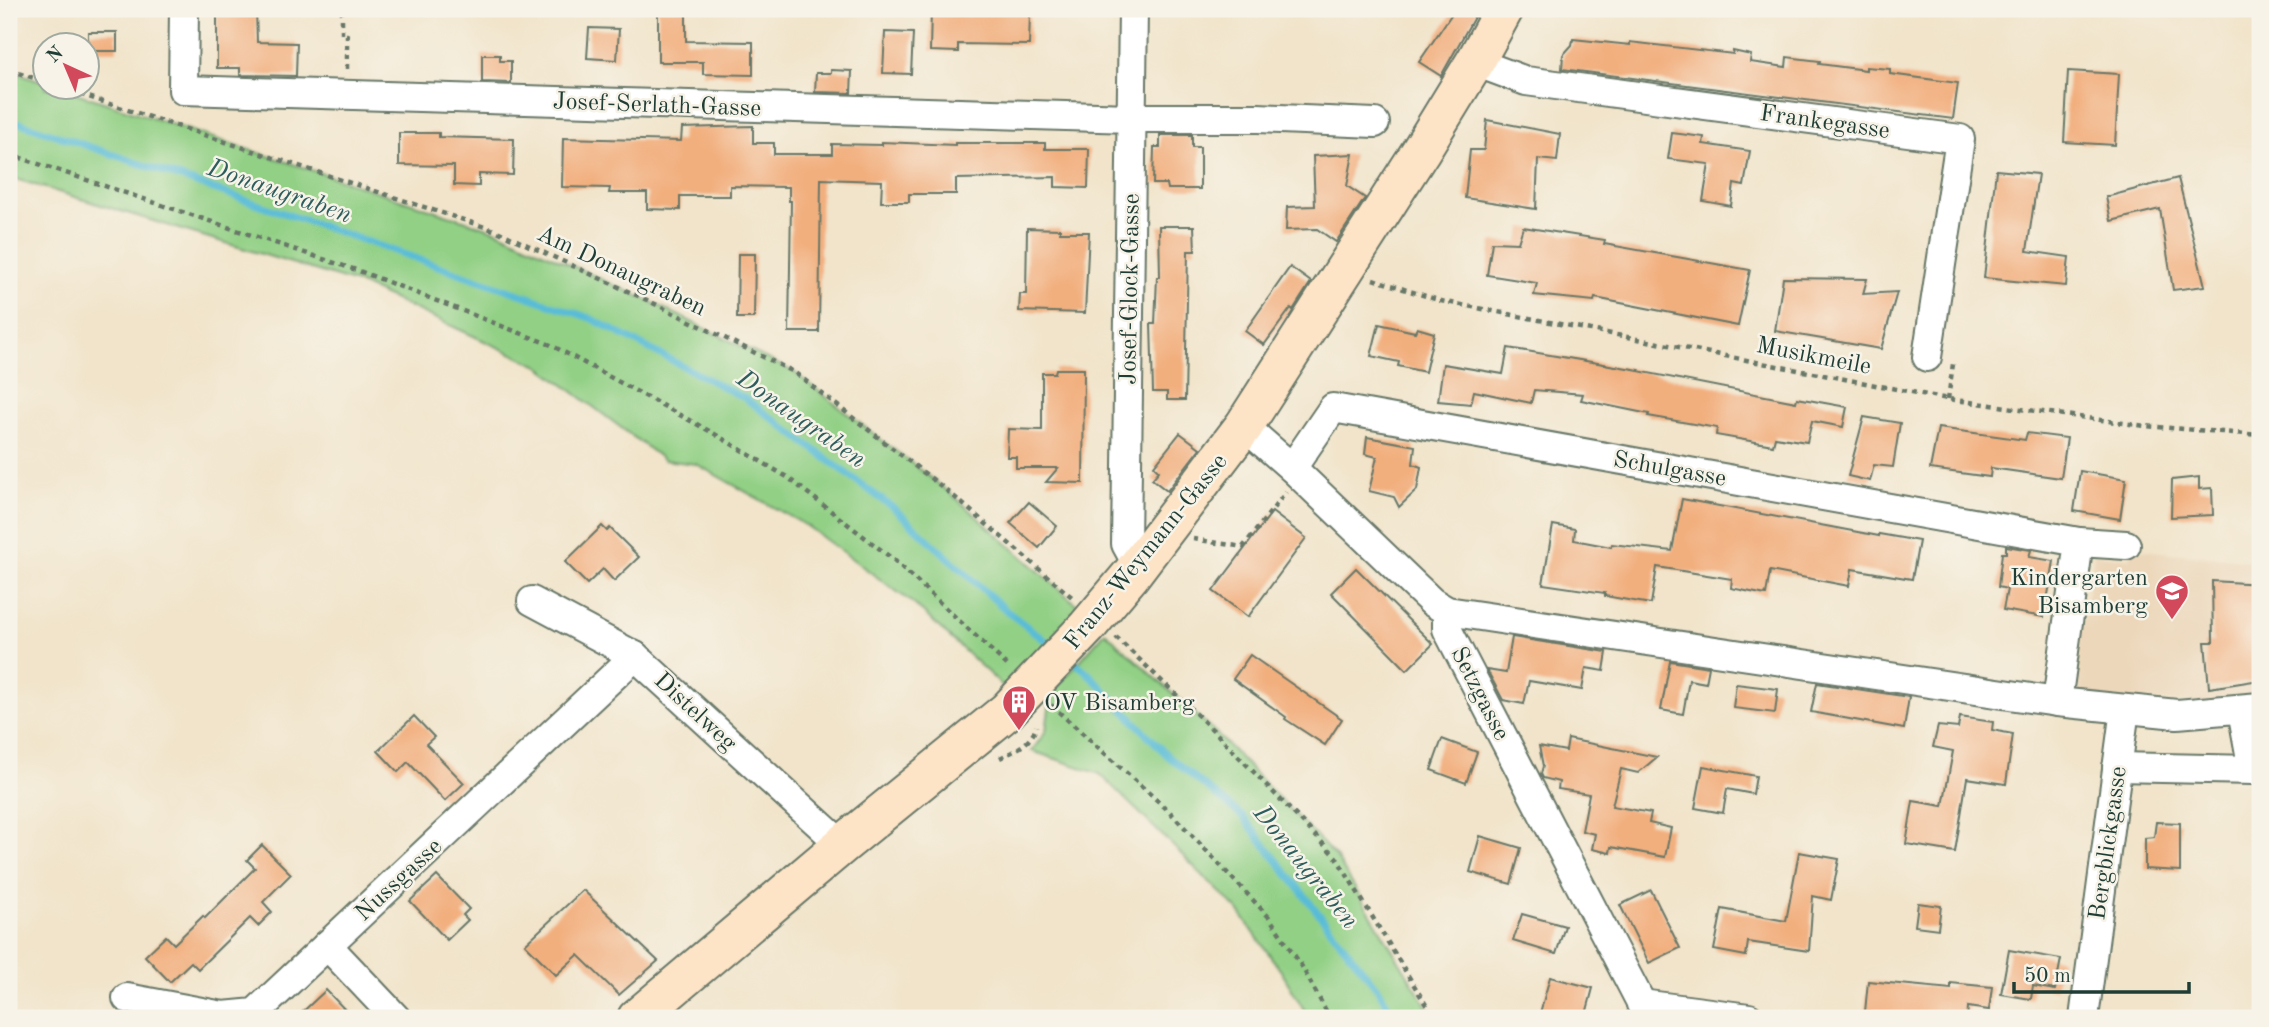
<svg xmlns="http://www.w3.org/2000/svg" width="2269" height="1027" font-family="'Old Standard TT',serif">
	<style>
		.built { fill: #ecd7ba }
		.green { fill: #92d085; stroke: #58865c; stroke-width: 2 }
		.lines { fill: none; stroke-linecap: round; stroke-linejoin: round }
		.stream { stroke: #58bcd7; stroke-width: 7 }
		.building { fill: #f2af7e }
		.street-casing { stroke: #687768; stroke-width: 32 }
		.secondary-casing { stroke: #687768; stroke-width: 42 }
		.path { stroke: #687768; stroke-width: 4.5; stroke-dasharray: 5 5; stroke-linecap: butt }
		.street { stroke: #fff; stroke-width: 28 }
		.secondary { stroke: #fee4c6; stroke-width: 38 }
		.labels { text-anchor: middle; stroke-width: 5; stroke-linejoin: round; paint-order: stroke }
		.street-label { font-size: 24px; fill: #1f3d34; stroke: #f7f3e8 }
		.poi-label { font-size: 24px; fill: #1f3d34; stroke: #f7f3e8; text-anchor: end }
		.water-label { font-size: 26px; font-style: italic; fill: #2d5d5d; stroke: #f7f3e8 }
	</style>
	<rect width="100%" height="100%" fill="#f7f3e8"/>
	<filter id="ink" filterUnits="userSpaceOnUse"><feTurbulence type="fractalNoise" baseFrequency=".0143" numOctaves="2"/><feDisplacementMap in="SourceGraphic" scale="14" xChannelSelector="R" yChannelSelector="G"/><feConvolveMatrix kernelMatrix="1 2 1 2 8 2 1 2 1" color-interpolation-filters="sRGB"/></filter>
	<filter id="wash" filterUnits="userSpaceOnUse"><feTurbulence type="fractalNoise" baseFrequency=".00686" numOctaves="4" result="noise"/><feDisplacementMap in="SourceGraphic" scale="28" xChannelSelector="R" yChannelSelector="G"/><feGaussianBlur stdDeviation="1.57" result="paint"/><feColorMatrix in="noise" values="0 0 0 0 0 0 0 0 0 0 0 0 0 0 0 0 0 1.4 0 .05"/><feComposite in="paint" operator="in"/></filter>
	<g filter="url(#wash)">
		<rect width="100%" height="100%" fill="#f1e4ca"/>
		<!-- built -->
		<polygon class="built" points="2132,549 2260,562 2260,697 2212,704 2087,697 2074,680 2094,554 2130,559"/>
		<!-- green -->
		<g class="green">
			<polygon points="9,70 45,82 46,88 61,88 497,231 647,300 794,372 950,493 1084,611 1008,691 914,604 807,526 696,464 664,460 539,366 360,284 9,177"/>
			<polygon points="1105,632 1215,732 1336,857 1434,1018 1309,1018 1281,971 1237,909 1100,774 1032,751 1046,731 1051,694"/>
		</g>
		<g class="lines">
			<!-- stream -->
			<g class="stream">
				<polyline points="9,119 590,318 746,399 896,510 1008,612 1054,647"/>
				<polyline points="1072,660 1086,671 1168,756 1243,817 1377,988 1396,1018"/>
			</g>
		</g>
		<g id="blocks">
			<!-- building -->
			<g class="building">
				<polygon points="217,9 256,9 257,42 297,43 296,76 240,75 240,68 217,68"/>
				<polygon points="658,9 686,9 686,41 753,42 753,75 703,74 703,62 658,62"/>
				<polygon points="931,9 1022,9 1021,12 1030,12 1029,45 958,44 958,52 930,51"/>
				<polygon points="1455,9 1478,10 1441,76 1419,62"/>
				<polygon points="589,28 619,29 617,60 587,58"/>
				<rect x="88" y="32" width="29" height="19"/>
				<polygon points="885,32 913,33 911,74 883,73"/>
				<polygon points="1573,39 1630,45 1630,42 1733,54 1733,51 1751,55 1750,62 1786,67 1787,57 1820,61 1819,64 1866,70 1866,67 1890,69 1890,74 1958,83 1953,119 1562,69 1563,55 1572,45"/>
				<polygon points="482,55 500,55 500,61 511,61 511,83 482,82"/>
				<polygon points="831,70 852,71 851,93 815,92 816,73 831,73"/>
				<polygon points="2068,71 2119,74 2115,145 2064,142"/>
				<polygon points="1487,120 1560,134 1557,161 1538,159 1536,209 1465,198 1470,150 1484,150"/>
				<polygon points="753,126 753,143 774,143 774,154 832,154 832,144 882,145 882,142 955,145 955,143 1045,143 1045,149 1089,149 1088,188 1055,187 1055,177 956,179 956,194 909,194 909,202 881,202 882,181 821,179 819,332 789,332 791,201 789,201 789,187 730,186 730,196 680,196 680,210 647,209 647,193 609,193 610,188 562,187 563,138 681,141 682,128"/>
				<polygon points="399,133 439,133 439,137 514,139 513,175 479,174 479,186 454,185 454,166 399,165"/>
				<polygon points="1672,133 1704,137 1703,144 1750,151 1744,186 1734,184 1731,206 1703,201 1709,164 1668,159"/>
				<polygon points="1160,135 1192,135 1192,147 1200,147 1200,189 1168,189 1167,184 1153,184 1154,147 1160,147"/>
				<polygon points="1353,154 1347,186 1365,198 1336,242 1317,229 1286,230 1287,207 1315,206 1313,156"/>
				<polygon points="1996,170 2038,174 2027,251 2069,257 2066,286 1984,278"/>
				<polygon points="2178,178 2205,286 2173,290 2160,209 2111,221 2106,197"/>
				<polygon points="1159,226 1194,226 1195,251 1188,251 1185,400 1167,400 1167,392 1153,392 1151,324 1155,324 1157,277 1160,277"/>
				<polygon points="1523,227 1605,240 1604,244 1750,270 1738,326 1595,298 1594,301 1534,295 1537,283 1487,275 1492,242 1518,243"/>
				<polygon points="1027,228 1060,229 1060,232 1089,232 1085,313 1019,311 1020,294 1026,294"/>
				<polygon points="738,254 755,254 754,318 737,318"/>
				<polygon points="1290,267 1311,282 1293,310 1291,308 1264,345 1245,331"/>
				<polygon points="1783,278 1867,279 1863,294 1897,292 1881,349 1775,331"/>
				<polygon points="1379,324 1415,332 1417,328 1434,333 1425,372 1398,366 1399,362 1371,356"/>
				<polygon points="1508,348 1639,370 1638,371 1796,402 1797,398 1847,407 1843,427 1812,421 1807,442 1775,437 1773,445 1716,435 1717,428 1648,416 1649,414 1581,400 1583,394 1534,390 1531,403 1474,391 1471,404 1438,401 1443,364 1503,374"/>
				<polygon points="1056,369 1084,369 1083,483 1046,482 1058,468 1016,468 1016,457 1007,457 1008,429 1042,430 1042,373 1055,373"/>
				<polygon points="1864,417 1900,423 1893,467 1874,465 1870,481 1848,476"/>
				<polygon points="1938,428 2025,440 2027,433 2067,438 2061,478 1991,468 1990,477 1930,469"/>
				<polygon points="1180,433 1200,448 1167,491 1152,479 1159,471 1154,466"/>
				<polygon points="1367,437 1415,446 1413,464 1421,467 1417,490 1399,507 1394,497 1369,491 1377,457 1365,454"/>
				<polygon points="2080,471 2126,479 2120,519 2074,511"/>
				<polygon points="2199,477 2199,489 2212,488 2213,515 2171,517 2172,480"/>
				<polygon points="1682,499 1879,536 1879,534 1919,541 1912,579 1852,569 1849,586 1770,571 1766,595 1731,588 1732,579 1657,567 1651,604 1605,596 1605,593 1543,584 1553,525 1575,529 1574,540 1611,547 1612,544 1672,551"/>
				<polygon points="1029,502 1057,526 1039,548 1010,523"/>
				<polygon points="1272,512 1306,538 1248,617 1213,591"/>
				<polygon points="602,526 607,531 610,528 639,557 614,581 603,569 587,584 565,562"/>
				<polygon points="2006,546 2031,550 2029,557 2054,561 2044,617 2003,610 2007,589 1998,587 2002,553 2006,553"/>
				<polygon points="1356,568 1433,644 1407,670 1331,593"/>
				<polygon points="2212,581 2260,584 2260,680 2209,688 2205,642 2213,642"/>
				<polygon points="1512,637 1607,652 1604,671 1586,668 1582,690 1529,681 1524,704 1503,700 1487,670 1506,673"/>
				<polygon points="1250,655 1342,719 1325,745 1285,719 1286,717 1233,679"/>
				<polygon points="1670,661 1709,667 1706,683 1689,680 1683,714 1661,710"/>
				<polygon points="1817,683 1909,697 1904,729 1811,712"/>
				<polygon points="1736,684 1778,689 1775,713 1733,708"/>
				<polygon points="414,716 434,737 426,744 464,783 445,801 408,762 398,772 378,751"/>
				<polygon points="1960,717 1993,722 1992,730 2013,734 2006,784 1967,778 1955,852 1906,844 1913,801 1943,806 1953,751 1933,747 1938,726 1958,728"/>
				<polygon points="1442,739 1477,752 1466,783 1431,770"/>
				<polygon points="1568,739 1657,757 1638,773 1621,769 1612,806 1651,813 1649,823 1671,828 1665,857 1611,847 1610,853 1592,849 1595,834 1582,831 1589,794 1558,789 1559,782 1543,778 1541,774 1543,766 1539,746 1566,751"/>
				<polygon points="1703,766 1756,776 1753,794 1727,789 1723,813 1695,808"/>
				<polygon points="2156,822 2180,823 2180,871 2145,869 2145,838 2154,837"/>
				<polygon points="1480,836 1521,848 1511,884 1470,872"/>
				<polygon points="262,845 291,874 263,902 272,912 258,926 250,918 198,969 191,962 170,982 145,956 166,936 174,944 203,916 205,918 255,868 247,860"/>
				<polygon points="1799,852 1839,859 1831,900 1813,896 1809,951 1748,942 1746,956 1714,950 1722,909 1786,921"/>
				<polygon points="437,876 469,909 463,915 468,920 447,940 410,901"/>
				<polygon points="583,890 658,961 619,995 578,955 556,975 525,944"/>
				<polygon points="1651,890 1680,948 1649,963 1620,905"/>
				<polygon points="1918,903 1941,906 1938,929 1915,926"/>
				<polygon points="1522,914 1565,926 1556,954 1513,941"/>
				<polygon points="2009,950 2061,959 2055,990 2033,986 2031,999 2001,994"/>
				<polygon points="1550,977 1593,988 1585,1018 1558,1018 1540,1013"/>
				<polygon points="1868,981 1951,989 1951,983 1992,987 1989,1010 1968,1007 1967,1018 1921,1018 1865,1012"/>
				<polygon points="326,990 353,1018 296,1018"/>
			</g>
		</g>
	</g>
	<g filter="url(#ink)">
		<use href="#blocks" fill-opacity="0" stroke="#687768" stroke-width="2"/>
		<g class="lines">
			<!-- street casing -->
			<g class="street-casing">
				<g id="street">
					<polyline points="184,9 183,90 1131,118 1258,118 1375,123"/>
					<polyline points="1133,9 1126,544 1138,566"/>
					<polyline points="1475,62 1526,81 1960,139 1927,357"/>
					<polyline points="1244,426 1292,468 1432,602 1447,611 2057,702 2177,714 2260,707"/>
					<polyline points="1292,468 1333,408 2079,542 2057,702"/>
					<polyline points="2079,542 2126,545"/>
					<polyline points="532,601 635,656 842,845"/>
					<polyline points="1447,611 1447,629 1649,1018"/>
					<polyline points="2117,767 2253,770 2242,710"/>
					<polyline points="327,945 396,1018"/>
					<polyline points="127,998 223,1016 255,1013 635,656"/>
					<polyline points="1641,1004 1749,1018"/>
					<polyline points="2084,1018 2125,709"/>
				</g>
			</g>
			<!-- secondary casing -->
			<g class="secondary-casing">
				<polyline id="secondary" points="637,1018 842,845 1007,711 1087,627 1130,576 1244,426 1420,152 1475,62 1504,9"/>
			</g>
			<!-- path -->
			<g class="path">
				<polyline points="342,9 342,35 347,35 347,73"/>
				<polyline points="9,70 46,82"/>
				<polyline points="61,88 497,231 647,300 794,372 950,493 1073,598"/>
				<polyline points="9,154 362,272 551,345 713,433 787,477 894,560 1008,666"/>
				<polyline points="1373,279 1441,301 1948,399 2145,426 2260,435"/>
				<polyline points="1948,399 1953,364"/>
				<polyline points="1193,539 1243,547 1286,492"/>
				<polyline points="1116,637 1215,732 1336,857 1434,1018"/>
				<polyline points="1051,705 1169,811 1269,917 1301,965 1330,1018"/>
				<path d="M1000,758C1014,751 1033,743 1036,726"/>
			</g>
			<!-- street -->
			<use href="#street" class="street"/>
			<!-- secondary -->
			<use href="#secondary" class="secondary"/>
		</g>
	</g>
	<!-- icons -->
	<defs>
		<g id="school-pin" transform="scale(1.75)"><path d="M0 17L-7.5 6A9.5 9.5 0 1 1 7.5 6Z" fill="#d1495b" stroke="#f7f3e8"/><path d="M0-5L7-2L0 1L-7-2ZM-4 1L0 2.5L4 1V4Q0 6-4 4Z" fill="#fff"/></g>
		<g id="building-pin" transform="scale(1.75)"><path d="M0 17L-7.5 6A9.5 9.5 0 1 1 7.5 6Z" fill="#d1495b" stroke="#f7f3e8"/><path d="M-4-6H4V6H1V3H-1V6H-4ZM-2.5-4.3h1.7v1.8h-1.7ZM.8-4.3h1.7v1.8H.8ZM-2.5-1h1.7V.8h-1.7ZM.8-1h1.7V.8H.8Z" fill="#fff"/></g>
	</defs>
	<g fill-rule="evenodd">
		<use href="#school-pin" x="2172" y="591"/>
		<use href="#building-pin" x="1019" y="702"/>
	</g>
	<g class="labels">
		<!-- street labels -->
		<g class="street-label">
			<text transform="translate(657 104) rotate(2)" y="8">Josef-Serlath-Gasse</text>
			<text transform="translate(1825 121) rotate(8)" y="8">Frankegasse</text>
			<text transform="translate(622 270) rotate(25)" y="8">Am Donaugraben</text>
			<text transform="translate(1129 289) rotate(-89)" y="8">Josef-Glock-Gasse</text>
			<text transform="translate(1814 355) rotate(11)" y="8">Musikmeile</text>
			<text transform="translate(1670 468) rotate(10)" y="8">Schulgasse</text>
			<text transform="translate(1145 551) rotate(-51)" y="8">Franz-Weymann-Gasse</text>
			<text transform="translate(1481 693) rotate(63)" y="8">Setzgasse</text>
			<text transform="translate(696 711) rotate(43)" y="8">Distelweg</text>
			<text transform="translate(2107 843) rotate(-82)" y="8">Bergblickgasse</text>
			<text transform="translate(398 879) rotate(-43)" y="8">Nussgasse</text>
		</g>
		<!-- poi labels -->
		<g class="poi-label">
			<text x="2148" y="585">Kindergarten<tspan x="2148" dy="28">Bisamberg</tspan></text>
			<text x="1044" y="710" text-anchor="start">OV Bisamberg</text>
		</g>
		<!-- water labels -->
		<g class="water-label">
			<text transform="translate(280 190) rotate(19)" y="9">Donaugraben</text>
			<text transform="translate(802 418) rotate(35)" y="9">Donaugraben</text>
			<text transform="translate(1307 866) rotate(51)" y="9">Donaugraben</text>
		</g>
	</g>
	<!-- margin -->
	<rect width="2269" height="1027" fill="none" stroke="#f7f3e8" stroke-width="35"/>
	<!-- north arrow -->
	<g transform="translate(66 66) rotate(316)"><circle r="33" fill="#f7f3e8" stroke="#a1aaa0" stroke-width="2"/>
	<path d="M0-5L12 26L0 18L-12 26Z" fill="#d1495b"/>
	<text y="-10" font-size="19" font-weight="bold" text-anchor="middle" fill="#1f3d34">N</text>
	</g>
	<!-- scale -->
	<path d="M2014 982v10h175v-10" fill="none" stroke="#1f3d34" stroke-width="3.5"/>
	<text x="2024" y="982" font-size="21" fill="#1f3d34" stroke="#f7f3e8" stroke-width="5" paint-order="stroke">50 m</text>
</svg>
